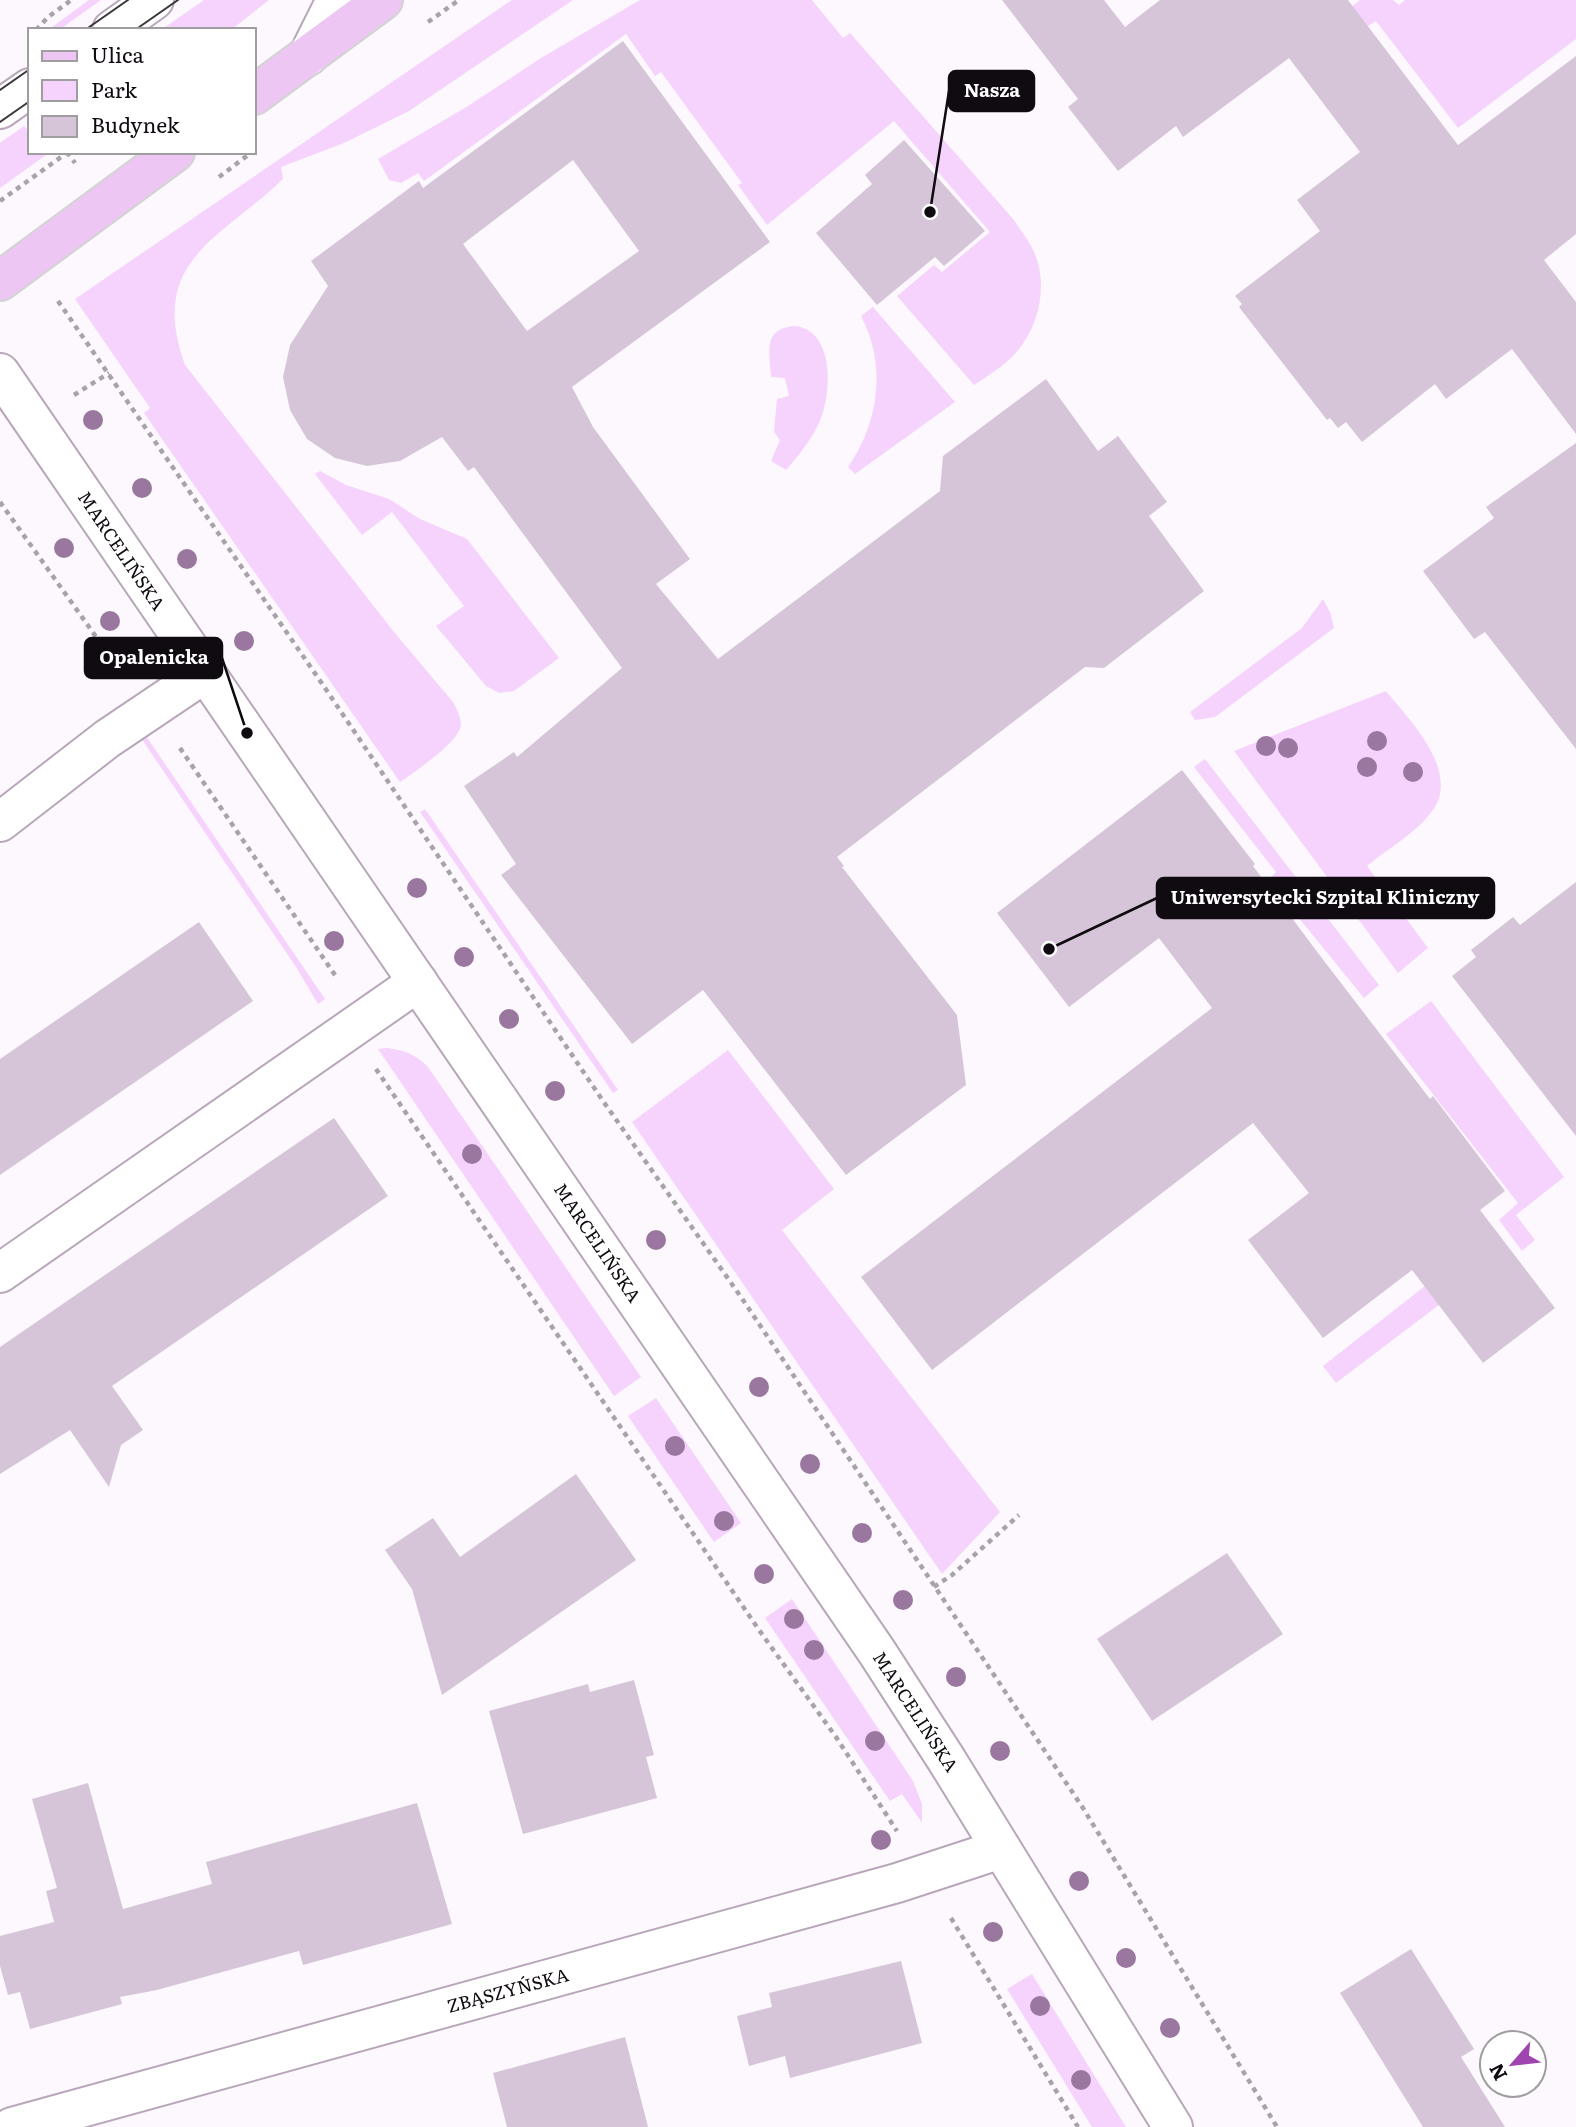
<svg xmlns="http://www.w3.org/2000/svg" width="1576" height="2127" font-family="Literata,serif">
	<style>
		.green { fill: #f6d3fc }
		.building { fill: #d6c5d9; fill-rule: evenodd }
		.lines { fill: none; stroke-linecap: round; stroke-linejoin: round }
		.minor-casing { stroke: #b8a7ba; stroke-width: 42 }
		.major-casing { stroke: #d4d3d4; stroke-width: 42 }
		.path { stroke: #a8a3a9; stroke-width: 4.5; stroke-dasharray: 5 5; stroke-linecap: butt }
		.minor { stroke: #fff; stroke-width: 38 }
		.major { stroke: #edc6f4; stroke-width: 38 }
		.tram { stroke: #3c363d; stroke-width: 2 }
		.tree { fill: #99779e }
		.labels { text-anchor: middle; stroke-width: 5; stroke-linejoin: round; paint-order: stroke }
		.street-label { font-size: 18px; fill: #100a11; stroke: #fff }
		.leader { fill: none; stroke: #100a11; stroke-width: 2.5 }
		.callout-dot { fill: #100a11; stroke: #fff; stroke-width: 2.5 }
		.callout { fill: #100a11; stroke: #100a11; stroke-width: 2.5 }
		.callout-label { font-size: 19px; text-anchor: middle; font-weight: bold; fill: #fff }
	</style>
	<rect width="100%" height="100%" fill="#fcf8fd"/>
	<!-- green -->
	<g class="green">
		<polygon points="89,0 101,0 59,30 48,30"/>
		<polygon points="204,0 269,0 231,30 161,30"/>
		<path d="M512,0H573L409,111L344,143L281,167L283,179C221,239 147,260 185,365L394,632L453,702C457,710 463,720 460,729C454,745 415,772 400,782L144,413L150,408L75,299Z"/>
		<path d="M640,0H812L843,38L850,33L1014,220C1023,234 1034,247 1038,263C1047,297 1035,335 1010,359C999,369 986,377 974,385L897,296L934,265L942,272L990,232L894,121L767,225L738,185L742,183L661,72L655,76L626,34L424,181L418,173L401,183L389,180L378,159L468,106L541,58Z"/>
		<polygon points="1360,0 1393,0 1399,5 1405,0 1576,0 1576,39 1458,128 1376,21 1362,30 1349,9"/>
		<polygon points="24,126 30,133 30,152 44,152 46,155 0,188 0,143"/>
		<path d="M873,307L955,402L855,474L848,467C879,423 887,365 861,316Z"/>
		<path d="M793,326C835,328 832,393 820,421C811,440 800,454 786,470L771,461L780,440L774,432L777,399L789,396L785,378L771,377C770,352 762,330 793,326Z"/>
		<polygon points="320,471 346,485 389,499 420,519 467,539 559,658 514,691 499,693 486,686 436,626 464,606 392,512 362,535 315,474"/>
		<polygon points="1323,599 1330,612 1334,628 1215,717 1195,720 1190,712 1302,628"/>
		<path d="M1386,691C1407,717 1447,757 1440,794C1439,804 1429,815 1423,822C1407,838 1385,851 1367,866L1428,948L1398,973L1234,751Z"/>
		<polygon points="146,736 325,999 318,1004 296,967 141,738"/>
		<polygon points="1205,759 1379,985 1364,998 1268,880 1276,872 1194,767"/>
		<polygon points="425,809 618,1090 613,1093 420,812"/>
		<polygon points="1431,1001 1564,1177 1516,1215 1535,1240 1522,1251 1499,1220 1518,1203 1386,1034"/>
		<path d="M387,1048C405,1050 416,1055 428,1067L641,1377L614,1396L378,1049Z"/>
		<polygon points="728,1050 834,1189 782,1230 1000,1512 942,1574 632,1122"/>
		<polygon points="1490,1235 1506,1254 1336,1383 1323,1366"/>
		<polygon points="656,1398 741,1523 714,1542 628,1416"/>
		<polygon points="792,1599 913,1781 922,1804 922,1823 902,1794 890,1801 765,1618"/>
		<polygon points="1032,1974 1126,2127 1092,2127 1007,1989"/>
	</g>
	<!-- building -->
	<g class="building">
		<polygon points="1002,0 1104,0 1125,27 1160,0 1348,0 1458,145 1576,56 1576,234 1544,260 1576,302 1576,434 1512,349 1446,399 1435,384 1362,442 1346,422 1338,428 1330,418 1327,420 1239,307 1242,304 1235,296 1320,231 1297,200 1360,152 1289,58 1183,137 1176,126 1118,171 1068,107 1078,99"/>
		<path d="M623,41L770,242L572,387L593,427L690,559L656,584L718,659L940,491L943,456L1046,379L1098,451L1118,436L1167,502L1149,516L1204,591L1104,668L1085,667L837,857L844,866L842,867L957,1015L966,1085L846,1175L703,990L632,1044L501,875L516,864L464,786L514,752L517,757L622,668L474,467L468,471L442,437L400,461L367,466L335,458L307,439L290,410L283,377L290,345L328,286L311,261L419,181L423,188ZM573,160L639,251L527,331L463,244Z"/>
		<polygon points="904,140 985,231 944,266 935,257 877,305 816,233 872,184 865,175"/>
		<polygon points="1576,443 1576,749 1485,632 1474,639 1423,571 1494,518 1486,507"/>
		<polygon points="1182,770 1255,864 1253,866 1318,953 1430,1099 1433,1096 1505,1191 1480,1210 1555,1308 1483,1363 1412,1270 1323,1338 1248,1240 1309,1193 1253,1123 932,1370 861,1277 1212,1008 1159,938 1069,1007 997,913"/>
		<polygon points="1576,882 1576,1136 1452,976 1476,957 1471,950 1513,917 1520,925"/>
		<polygon points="199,922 253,1001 0,1175 0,1059"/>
		<polygon points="334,1118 388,1196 112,1386 143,1430 121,1445 109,1487 70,1430 0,1474 0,1347"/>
		<polygon points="576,1474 636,1560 442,1695 412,1589 385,1550 433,1518 460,1557"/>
		<polygon points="1227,1553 1283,1634 1152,1721 1097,1639"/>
		<polygon points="634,1680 654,1755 646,1757 657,1798 523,1834 489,1711 588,1684 590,1692"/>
		<polygon points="88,1783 123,1909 212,1884 206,1862 417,1803 452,1924 303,1965 299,1951 157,1990 120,1997 122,2004 30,2029 20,1992 8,1995 0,1966 0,1936 54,1922 46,1891 57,1888 32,1799"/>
		<polygon points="1411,1949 1474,2049 1461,2057 1505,2127 1423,2127 1340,1993"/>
		<polygon points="901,1961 922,2043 790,2078 785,2056 749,2066 737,2016 772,2007 769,1993"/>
		<polygon points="625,2037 648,2127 507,2127 493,2073"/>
	</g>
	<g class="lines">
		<!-- minor casing -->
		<g class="minor-casing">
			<g id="minor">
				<polyline points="112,30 154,0"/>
				<polyline points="308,56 336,0"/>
				<polyline points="0,109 30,88"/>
				<polyline points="0,373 877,1652 946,1759 1173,2127"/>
				<polyline points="0,822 107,739 205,673"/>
				<polyline points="0,1273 418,982"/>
				<polyline points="12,2127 897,1883 1001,1849"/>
			</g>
		</g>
		<!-- major casing -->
		<g class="major-casing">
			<g id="major">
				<polyline points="254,95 383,0"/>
				<polyline points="0,281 175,152"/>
			</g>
		</g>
		<!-- path -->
		<g class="path">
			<polyline points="428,22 459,0"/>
			<polyline points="36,30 48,17 70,1"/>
			<polyline points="67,152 75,163"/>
			<polyline points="219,177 252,152"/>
			<polyline points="0,201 68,152"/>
			<polyline points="58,301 323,685 603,1101 741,1297 1083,1808 1277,2127"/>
			<polyline points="74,395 109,373"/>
			<polyline points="0,502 119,669"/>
			<polyline points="180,748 337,978"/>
			<polyline points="376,1069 759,1630 836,1737 897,1831"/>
			<polyline points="934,1587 952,1575 1019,1515"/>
			<polyline points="951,1918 1078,2127"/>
		</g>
		<!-- minor -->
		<use href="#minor" class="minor"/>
		<!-- major -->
		<use href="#major" class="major"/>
		<!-- tram -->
		<g class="tram">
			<polyline points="85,30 128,0"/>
			<polyline points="135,30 178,0"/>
			<polyline points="0,90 30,69"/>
			<polyline points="0,122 30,101"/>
		</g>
	</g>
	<!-- trees -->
	<g class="tree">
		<circle cx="93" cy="420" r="10"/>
		<circle cx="142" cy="488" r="10"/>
		<circle cx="64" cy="548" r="10"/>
		<circle cx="187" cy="559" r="10"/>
		<circle cx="110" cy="621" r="10"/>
		<circle cx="244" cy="641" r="10"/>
		<circle cx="1377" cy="741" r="10"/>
		<circle cx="1266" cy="746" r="10"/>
		<circle cx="1288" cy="748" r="10"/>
		<circle cx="1367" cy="767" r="10"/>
		<circle cx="1413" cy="772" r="10"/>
		<circle cx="417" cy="888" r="10"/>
		<circle cx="334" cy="941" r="10"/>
		<circle cx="464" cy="957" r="10"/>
		<circle cx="509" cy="1019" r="10"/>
		<circle cx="555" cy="1091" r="10"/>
		<circle cx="472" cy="1154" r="10"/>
		<circle cx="656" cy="1240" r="10"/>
		<circle cx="759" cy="1387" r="10"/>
		<circle cx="675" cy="1446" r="10"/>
		<circle cx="810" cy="1464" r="10"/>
		<circle cx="724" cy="1521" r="10"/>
		<circle cx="862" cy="1533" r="10"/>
		<circle cx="764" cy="1574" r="10"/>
		<circle cx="903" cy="1600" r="10"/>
		<circle cx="794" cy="1619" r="10"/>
		<circle cx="814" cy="1650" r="10"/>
		<circle cx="956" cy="1677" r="10"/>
		<circle cx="875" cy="1741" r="10"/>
		<circle cx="1000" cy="1751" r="10"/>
		<circle cx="881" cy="1840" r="10"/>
		<circle cx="1079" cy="1881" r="10"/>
		<circle cx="993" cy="1932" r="10"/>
		<circle cx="1126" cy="1958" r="10"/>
		<circle cx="1040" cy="2006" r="10"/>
		<circle cx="1170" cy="2028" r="10"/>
		<circle cx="1081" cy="2080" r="10"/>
	</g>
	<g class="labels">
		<!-- street labels -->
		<g class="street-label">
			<text transform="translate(121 551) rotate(56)" y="6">MARCELIŃSKA</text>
			<text transform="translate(597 1243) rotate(56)" y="6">MARCELIŃSKA</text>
			<text transform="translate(915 1712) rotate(57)" y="6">MARCELIŃSKA</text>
			<text transform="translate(508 1991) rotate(-15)" y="6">ZBĄSZYŃSKA</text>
		</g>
	</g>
	<!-- callouts -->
	<path class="leader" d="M930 212L949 91M247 733L222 658M1049 949L1157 898"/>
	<g class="callout-dot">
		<circle cx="930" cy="212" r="7"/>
		<circle cx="247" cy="733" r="7"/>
		<circle cx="1049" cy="949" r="7"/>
	</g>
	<g class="callout">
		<rect x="949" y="71" width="85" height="40" rx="7"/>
		<rect x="85" y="638" width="137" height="40" rx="7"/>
		<rect x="1157" y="878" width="337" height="40" rx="7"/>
	</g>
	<g class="callout-label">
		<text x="992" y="97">Nasza</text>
		<text x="154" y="664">Opalenicka</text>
		<text x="1325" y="904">Uniwersytecki Szpital Kliniczny</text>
	</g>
	<!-- legend -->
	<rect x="28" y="28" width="228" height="126" fill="#ffffff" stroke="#9f9da0" stroke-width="2"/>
	<rect x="42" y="51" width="35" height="10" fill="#edc6f4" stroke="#9f9da0" stroke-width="2"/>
	<text x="91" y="63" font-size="21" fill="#100a11">Ulica</text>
	<rect x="42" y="80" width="35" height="21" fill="#f6d3fc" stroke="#9f9da0" stroke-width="2"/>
	<text x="91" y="98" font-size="21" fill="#100a11">Park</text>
	<rect x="42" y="116" width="35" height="21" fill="#d6c5d9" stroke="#9f9da0" stroke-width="2"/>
	<text x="91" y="133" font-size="21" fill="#100a11">Budynek</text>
	<!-- north arrow -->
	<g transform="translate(1513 2064) rotate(242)"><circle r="33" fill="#ffffff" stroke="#9f9da0" stroke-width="2"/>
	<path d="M0-5L12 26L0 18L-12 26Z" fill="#a045b0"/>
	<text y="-10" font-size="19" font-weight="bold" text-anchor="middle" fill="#100a11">N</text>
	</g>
</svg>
